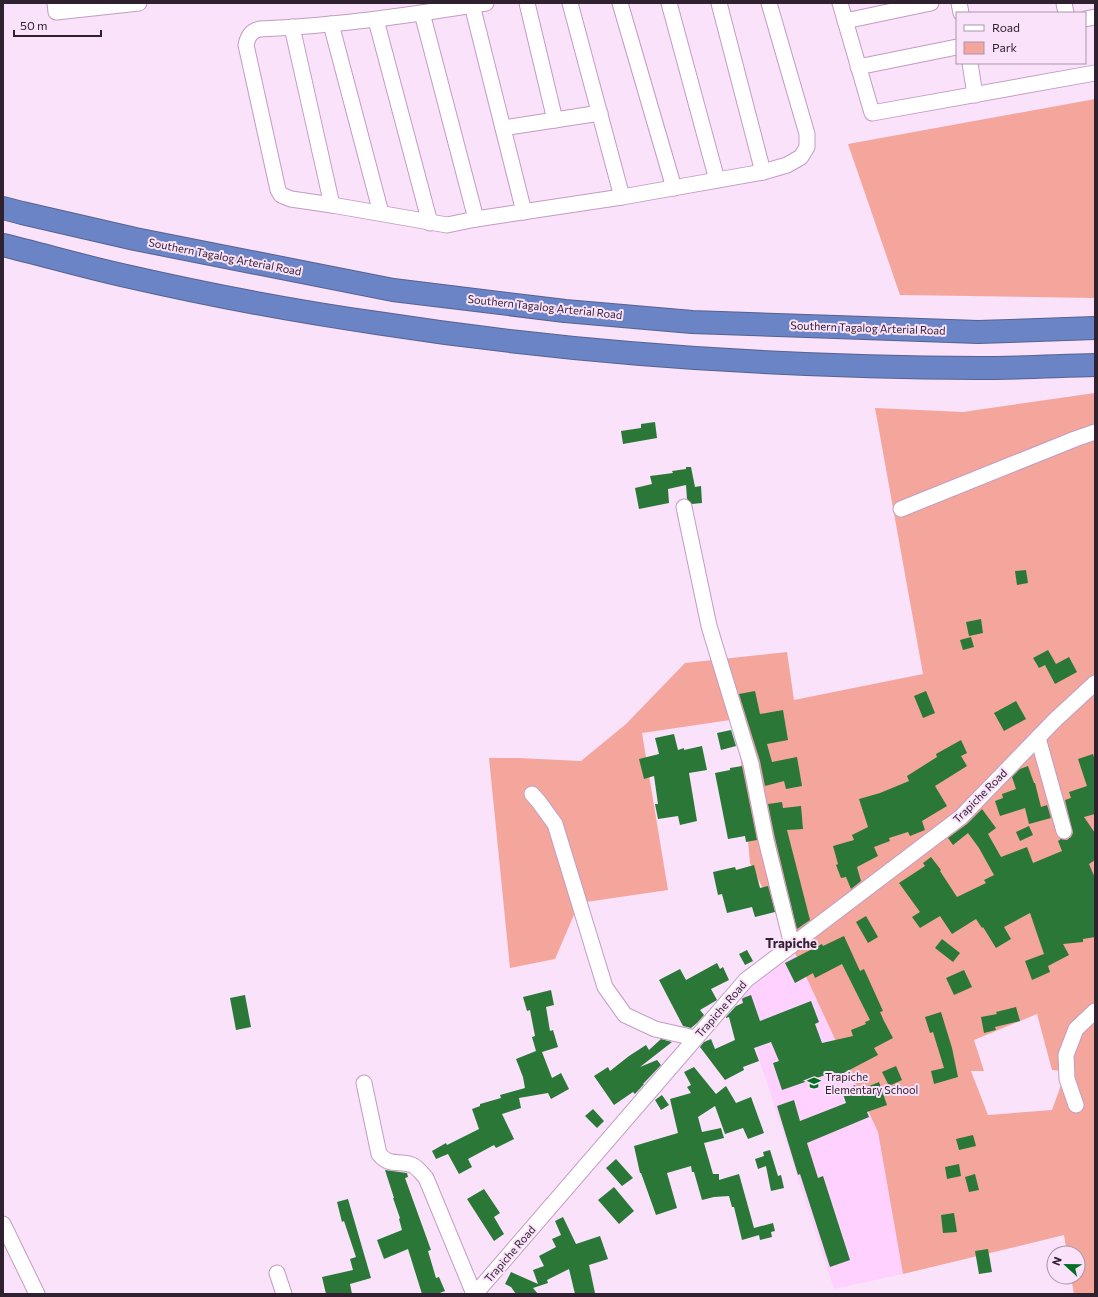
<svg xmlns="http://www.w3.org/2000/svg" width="1098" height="1297" font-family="Commissioner,sans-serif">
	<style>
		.built { fill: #ffd1fe }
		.green { fill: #f4a69d; fill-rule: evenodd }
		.building { fill: #2a7737 }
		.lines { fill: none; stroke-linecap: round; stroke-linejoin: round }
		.minor-casing { stroke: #c29cc2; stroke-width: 17 }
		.highway-casing { stroke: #566191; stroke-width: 24 }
		.minor { stroke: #fff; stroke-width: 15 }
		.highway { stroke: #6a84c5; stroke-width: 22 }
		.labels { text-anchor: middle; stroke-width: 4; stroke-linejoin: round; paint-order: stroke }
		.street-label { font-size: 11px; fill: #302130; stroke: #fae2fa }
		.poi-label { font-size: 11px; fill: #302130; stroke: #fae2fa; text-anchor: start }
		.quarter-label { font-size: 13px; font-weight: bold; fill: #302130; stroke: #fae2fa }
	</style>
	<rect width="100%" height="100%" fill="#fae2fa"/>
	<!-- built -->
	<polygon class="built" points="798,947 878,1132 903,1274 834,1289 739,997"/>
	<!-- green -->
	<g class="green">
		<polygon points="1095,99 1095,298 900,295 848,144"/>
		<path d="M1095,393V1294H1074L1071,1277H1078V1253H1067L1064,1235L903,1274L878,1132L790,942L750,863L737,719L642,733L668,890L579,903L555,959L510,968L489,758H518L581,761L626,724L685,663L787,652L794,700L923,674L875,408L963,412ZM1037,1014L1052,1070L1066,1071L1052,1110L988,1115L971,1071H984L974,1040Z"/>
	</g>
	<!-- building -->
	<g class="building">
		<polygon points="655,422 657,438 623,444 621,431 641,428 641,424"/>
		<polygon points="686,467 691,467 695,487 701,486 702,503 692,504 687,499 686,485 668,489 669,503 639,509 635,488 652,484 650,476 673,473 672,471 686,469"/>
		<polygon points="1026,570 1028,583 1017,585 1015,571"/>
		<polygon points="981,619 983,633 969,636 966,622"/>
		<polygon points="971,637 974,647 963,650 960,640"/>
		<polygon points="1048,650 1056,664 1069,657 1077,672 1055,684 1045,665 1039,668 1033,658"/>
		<polygon points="755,691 760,714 783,710 788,740 767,744 772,762 797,757 802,786 786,789 784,781 765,786 760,761 739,694"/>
		<polygon points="926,691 935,713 923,718 914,696"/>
		<polygon points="1016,701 1026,719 1004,731 994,713"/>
		<polygon points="731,730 736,746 721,750 717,733"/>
		<polygon points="674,734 678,750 684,748 684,750 702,746 707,770 689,773 697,821 680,825 678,816 658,819 655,804 658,804 654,776 644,779 639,759 659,754 655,738"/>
		<polygon points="961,740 967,753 961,756 967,766 935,786 947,806 922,821 925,830 910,836 908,832 889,838 890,841 874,847 878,856 857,867 861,881 851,889 846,877 841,878 836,865 838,864 833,846 854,840 852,835 868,827 859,799 880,793 909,781 907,776 937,757 936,754"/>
		<polygon points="1093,754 1095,761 1095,814 1084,817 1095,833 1095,860 1089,864 1095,878 1095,937 1083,939 1083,942 1063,944 1069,955 1048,966 1050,972 1032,980 1025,961 1044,954 1030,913 1004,927 1011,939 996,948 983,927 982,928 976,919 952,934 940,916 920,928 912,917 920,912 899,883 925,866 923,863 931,857 941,870 940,871 957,897 986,883 984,880 994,875 979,848 968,833 953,845 948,838 967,824 982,809 996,828 988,834 1001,857 1027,847 1033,863 1062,851 1058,841 1061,839 1067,840 1071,837 1073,833 1065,800 1071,798 1069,792 1087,786 1078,759"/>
		<polygon points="742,766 757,840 746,842 745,836 728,839 715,773 730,770 730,768"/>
		<polygon points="1028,766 1034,783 1035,783 1041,807 1047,805 1051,818 1029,824 1025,808 1000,816 995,801 1003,798 1002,794 1016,789 1012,777 1020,769"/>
		<polygon points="782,802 783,808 801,806 803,829 787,830 810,920 797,929 775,838 768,804"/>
		<polygon points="1029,826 1033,835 1020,841 1016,832"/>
		<polygon points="754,865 760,888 768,886 775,912 755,917 752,907 727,913 722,894 718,895 713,872 735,867 736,870"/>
		<polygon points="866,916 878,937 868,943 856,922"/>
		<polygon points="844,936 860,971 864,969 883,1011 880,1012 884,1021 893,1038 874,1048 878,1055 836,1077 834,1072 782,1090 773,1063 779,1061 771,1042 754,1048 759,1061 743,1067 744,1070 725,1080 700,1047 704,1042 711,1039 715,1049 735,1040 729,1017 726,1018 726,1017 736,1006 743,1003 742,999 743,998 751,995 760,1021 811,1001 819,1022 815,1024 822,1043 853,1036 851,1030 866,1024 865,1022 870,1020 842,964 815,978 813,973 795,983 785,963 822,944 823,946"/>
		<polygon points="942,939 960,953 953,962 935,948"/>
		<polygon points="747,950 753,961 745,965 739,954"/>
		<polygon points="717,963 720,969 723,967 729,980 711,989 717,1000 700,1010 704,1015 697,1023 691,1028 683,1026 659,980 680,969 686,980"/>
		<polygon points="964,970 972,987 954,995 946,978"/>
		<polygon points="551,990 554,1005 546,1007 550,1031 553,1030 558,1047 542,1052 552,1078 561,1073 569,1089 551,1099 548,1093 519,1098 521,1108 502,1114 514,1139 496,1148 494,1145 468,1159 472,1167 459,1174 448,1154 436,1159 432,1151 446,1143 447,1145 479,1129 472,1109 480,1106 480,1104 501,1098 500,1095 525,1088 523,1077 516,1059 536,1051 532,1037 535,1036 530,1010 527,1011 523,997"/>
		<polygon points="245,995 251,1027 236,1030 230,998"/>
		<polygon points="1016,1007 1020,1021 995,1027 996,1030 984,1033 981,1017 997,1014 996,1012"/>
		<polygon points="941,1012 952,1048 958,1077 934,1084 931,1071 944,1068 933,1032 930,1033 925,1017"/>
		<polygon points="661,1039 672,1042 640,1067 657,1060 661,1065 643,1084 644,1084 635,1094 633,1092 614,1105 594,1076 608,1067 610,1071 629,1056 646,1045 649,1050"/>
		<polygon points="896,1066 902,1080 889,1086 882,1072"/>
		<polygon points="694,1067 716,1094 726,1086 736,1103 751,1097 764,1133 748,1139 743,1128 725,1134 715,1106 698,1117 702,1132 721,1128 724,1138 704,1143 713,1174 719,1174 719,1180 739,1174 754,1228 773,1223 775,1231 771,1232 772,1237 760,1240 759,1235 742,1240 734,1207 732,1207 729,1196 714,1197 702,1200 694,1172 692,1172 691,1166 667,1173 677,1208 656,1215 641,1173 640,1173 634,1146 678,1133 670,1099 691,1093 687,1087 691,1085 684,1072"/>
		<polygon points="879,1082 887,1105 867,1112 869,1117 807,1143 818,1178 823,1176 850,1260 830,1267 800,1174 798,1175 777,1106 794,1100 800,1121 846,1103 842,1091 855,1085 857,1091"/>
		<polygon points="662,1095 669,1105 661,1110 655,1100"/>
		<polygon points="593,1109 604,1121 597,1128 585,1116"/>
		<polygon points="973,1135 976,1146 959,1150 956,1139"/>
		<polygon points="770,1150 778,1176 781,1175 784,1188 771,1191 766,1166 758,1169 755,1159 764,1156 763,1152"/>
		<polygon points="616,1159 633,1178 622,1186 606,1168"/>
		<polygon points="959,1164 961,1176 947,1179 945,1167"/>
		<polygon points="385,1170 407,1173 408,1177 405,1178 431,1250 428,1251 436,1278 439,1277 445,1291 437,1294 422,1294 408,1249 384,1259 377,1240 402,1230 399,1219 400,1218 393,1198 394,1198"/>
		<polygon points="975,1174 979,1190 969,1192 965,1177"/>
		<polygon points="614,1187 634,1211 619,1224 598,1200"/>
		<polygon points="484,1189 500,1213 494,1217 504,1234 494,1241 467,1199"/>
		<polygon points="348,1199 371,1278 350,1284 352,1294 326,1294 322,1277 353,1270 350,1259 356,1257 344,1221 342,1222 337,1202"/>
		<polygon points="954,1213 957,1232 943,1233 941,1215"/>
		<polygon points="563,1217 576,1244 600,1236 608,1259 589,1265 595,1293 575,1294 569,1269 547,1280 548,1283 533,1288 538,1294 516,1294 511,1287 505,1284 511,1272 538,1284 533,1270 544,1266 539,1256 556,1247 552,1239 561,1235 555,1221"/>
		<polygon points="988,1249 992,1272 979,1274 975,1251"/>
	</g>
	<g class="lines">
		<!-- minor casing -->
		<g class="minor-casing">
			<g id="minor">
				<polyline points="55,3 56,12 139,3"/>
				<path d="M486,3C411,15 336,26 260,29C251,31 248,36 246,45L278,190L281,195L291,199L332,205L447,225L476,219L622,197L763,172L787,165L801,157L807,147V134L769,3"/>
				<polyline points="527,3 555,120"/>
				<polyline points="570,3 622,197"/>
				<polyline points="620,3 674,188"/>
				<polyline points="669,3 717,180"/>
				<polyline points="719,3 763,172"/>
				<polyline points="840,3 872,113 1095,73"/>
				<polyline points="959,3 961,13"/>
				<polyline points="1064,3 1066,13"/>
				<polyline points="472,5 524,212"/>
				<polyline points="422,13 476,219"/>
				<polyline points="1085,19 1095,17"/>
				<polyline points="376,20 430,223"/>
				<polyline points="845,21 931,3"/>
				<polyline points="331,24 381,213"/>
				<polyline points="292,27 332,205"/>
				<polyline points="970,63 975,95"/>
				<polyline points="858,67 957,47"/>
				<polyline points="503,128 600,113"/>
				<polyline points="684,507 709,626 751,764 766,840 792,945"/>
				<polyline points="901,509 1075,439 1095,432"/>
				<polyline points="1038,738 1064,831"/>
				<polyline points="532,794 539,802 555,824 605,987 625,1015 655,1029 695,1038"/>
				<path d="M364,1083L379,1154C390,1168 402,1159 414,1166C419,1169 422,1174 426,1178L474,1294"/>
				<polyline points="1076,1105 1067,1079 1066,1055 1076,1029 1095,1011"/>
				<polyline points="3,1224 37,1294"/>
				<polyline points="277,1273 284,1294"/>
				<polyline points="475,1294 746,980 961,817 1055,720 1095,683"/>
			</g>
		</g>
		<!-- highway casing -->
		<g class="highway-casing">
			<g id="highway">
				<polyline points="3,208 22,213 135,239 393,290 565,311 692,322 836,327 978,332 1095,328"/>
				<path d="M3,245C44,255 85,267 126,276C209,295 293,311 377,323C576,354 777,367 979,368C1017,368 1056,366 1095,365"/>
			</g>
		</g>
		<!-- minor -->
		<use href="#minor" class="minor"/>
		<!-- highway -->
		<use href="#highway" class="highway"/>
	</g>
	<!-- icons -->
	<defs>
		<g id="school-bare" transform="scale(1.08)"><path d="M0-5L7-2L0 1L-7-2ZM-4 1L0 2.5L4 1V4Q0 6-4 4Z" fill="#007124" stroke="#fae2fa" stroke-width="2.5" paint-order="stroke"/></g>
	</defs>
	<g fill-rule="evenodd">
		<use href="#school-bare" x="814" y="1083"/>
	</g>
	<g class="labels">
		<!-- street labels -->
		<g class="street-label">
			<text transform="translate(225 257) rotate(11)" y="4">Southern Tagalog Arterial Road</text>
			<text transform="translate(545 307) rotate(6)" y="4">Southern Tagalog Arterial Road</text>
			<text transform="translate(868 328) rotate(2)" y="4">Southern Tagalog Arterial Road</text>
			<text transform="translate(980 796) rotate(-45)" y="4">Trapiche Road</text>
			<text transform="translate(721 1009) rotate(-49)" y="4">Trapiche Road</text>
			<text transform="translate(510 1254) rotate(-49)" y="4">Trapiche Road</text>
		</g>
		<!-- poi labels -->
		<g class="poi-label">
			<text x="825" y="1081">Trapiche<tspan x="825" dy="13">Elementary School</tspan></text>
		</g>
		<!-- quarter labels -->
		<g class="quarter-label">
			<text x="791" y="948">Trapiche</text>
		</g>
	</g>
	<!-- border -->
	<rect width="1098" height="1297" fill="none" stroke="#302130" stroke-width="8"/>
	<!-- legend -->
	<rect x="956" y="12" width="130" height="52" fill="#fae2fa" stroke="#a995a9"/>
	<rect x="964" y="25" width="20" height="6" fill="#ffffff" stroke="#a995a9"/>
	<text x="992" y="32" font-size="12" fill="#302130">Road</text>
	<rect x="964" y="42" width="20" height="12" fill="#f4a69d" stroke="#a995a9"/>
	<text x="992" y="52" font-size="12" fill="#302130">Park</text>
	<!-- north arrow -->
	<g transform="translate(1066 1265) rotate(292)"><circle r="19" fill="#fae2fa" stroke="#a995a9"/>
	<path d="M0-3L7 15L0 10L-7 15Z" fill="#007124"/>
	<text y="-6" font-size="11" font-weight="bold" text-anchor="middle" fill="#302130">N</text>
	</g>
	<!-- scale -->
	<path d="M14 30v6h87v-6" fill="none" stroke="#302130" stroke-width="2"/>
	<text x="20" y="30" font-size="12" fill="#302130" stroke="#fae2fa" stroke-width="3" paint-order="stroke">50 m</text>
</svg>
